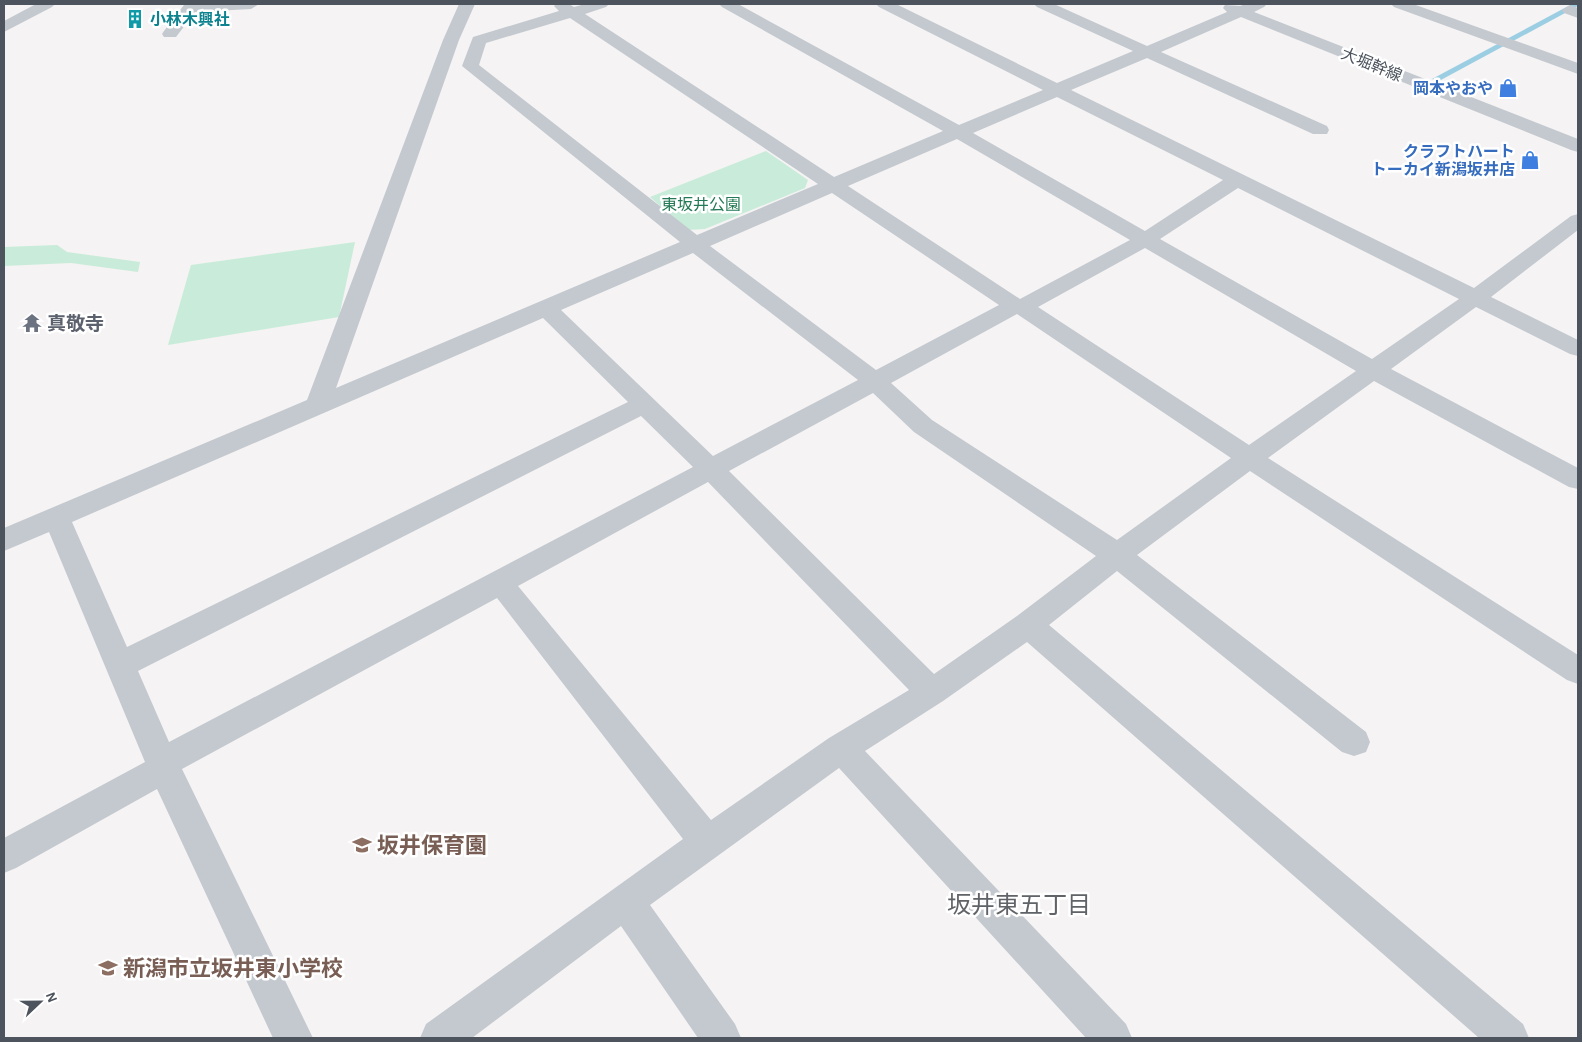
<svg xmlns="http://www.w3.org/2000/svg" width="1582" height="1042" font-family="'Alegreya Sans','Noto Sans JP',sans-serif">
	<style>
		.green { fill: #c8ecd9 }
		.lines { fill: none; stroke-linecap: round; stroke-linejoin: round }
		.stream { fill: #9bcee3; fill-rule: evenodd }
		.minor { fill: #c3c9cf; fill-rule: evenodd }
		.labels { text-anchor: middle; stroke-width: 5; stroke-linejoin: round; paint-order: stroke }
		.far-culture-label { font-size: 16px; font-weight: bold; fill: #0d838f; stroke: #fff; text-anchor: start }
		.far-street-label { font-size: 16px; fill: #4d545e; stroke: #fff }
		.far-shop-label { font-size: 16px; font-weight: bold; fill: #366cbe; stroke: #fff; text-anchor: end }
		.far-park-label { font-size: 16px; fill: #247956; stroke: #fff }
		.worship-label { font-size: 19px; font-weight: bold; fill: #5b616d; stroke: #fff; text-anchor: start }
		.near-education-label { font-size: 22px; font-weight: bold; fill: #785e54; stroke: #fff; text-anchor: start }
		.near-neighbourhood-label { font-size: 24px; fill: #606367; stroke: #fff }
	</style>
	<rect width="100%" height="100%" fill="#f5f3f3"/>
	<!-- green -->
	<g class="green">
		<polygon points="766,151 808,180 805,188 705,229 687,230 650,197"/>
		<polygon points="355,242 339,317 168,345 191,265"/>
		<polygon points="57,245 67,252 140,262 138,272 71,263 4,266 4,247"/>
	</g>
	<g class="lines">
		<!-- stream -->
		<polygon class="stream" points="1572,4 1578,4 1578,6 1439,81 1432,79"/>
		<!-- minor -->
		<g class="minor">
			<polygon points="36,4 55,4 52,7 4,32 4,21"/>
			<polygon points="188,4 259,4 251,9 195,12 176,37 164,37 162,34 164,31 184,5"/>
			<path d="M459,4H475L459,40L336,388L680,242L462,66L473,37L559,11L554,6L556,4H569L574,7L585,4H609L606,7L585,14L834,177L943,131L722,7L719,4H738L959,125L1043,90L879,7L876,4H896L1057,83L1133,51L1037,7L1034,4H1054L1147,46L1227,12L1223,8L1225,5L1240,6L1246,4H1267L1264,7L1254,12L1578,139V152L1571,150L1241,17L1161,52L1327,126L1329,130L1327,134H1313L1147,58L1071,90L1474,288L1571,216L1578,214V230L1491,297L1578,340V356L1570,354L1476,307L1391,369L1578,468V489L1569,487L1374,381L1268,458L1578,655V684L1567,680L1250,471L1137,555L1366,732L1370,742L1366,752L1354,756L1342,752L1117,571L1049,625L1523,1024L1529,1038H1479L1027,642L943,701L865,751L1126,1024L1132,1038H1086L839,768L650,905L735,1024L741,1038H698L621,926L472,1038H420L426,1024L683,839L497,598L182,769L313,1038H273L157,789L16,868L4,873V838L145,762L49,532L4,551V528L307,400L443,40ZM570,18L818,184L697,235L479,65L486,43ZM1057,97L1223,180L1145,231L973,133ZM957,139L1130,240L1020,299L848,186ZM1238,188L1459,299L1372,359L1160,239ZM832,193L999,305L876,370L710,246ZM1145,248L1356,371L1249,445L1038,307ZM693,253L858,380L713,456L561,310ZM1017,314L1231,458L1117,540L932,420L891,383ZM543,318L628,402L127,647L72,522ZM873,393L914,432L1096,556L1017,616L934,674L729,471ZM641,416L693,467L169,742L138,671ZM708,482L909,690L829,738L711,820L518,586Z"/>
			<polygon points="1391,4 1413,4 1578,63 1578,74 1394,7"/>
			<polygon points="1570,5 1578,8 1578,18 1564,13 1562,10"/>
		</g>
	</g>
	<!-- icons -->
	<defs>
		<g id="building-bare" transform="scale(1.5)"><path d="M-4-6H4V6H1V3H-1V6H-4ZM-2.5-4.3h1.7v1.8h-1.7ZM.8-4.3h1.7v1.8H.8ZM-2.5-1h1.7V.8h-1.7ZM.8-1h1.7V.8H.8Z" fill="#0f9aa8" stroke="#fff" stroke-width="2.5" paint-order="stroke"/></g>
		<g id="shop-bare" transform="scale(1.5)"><path d="M-5-2.5h2.3a2.7 3.5 0 0 1 5.4 0H5L5.5 6h-11ZM-1.5-2.5h3a1.5 2.3 0 0 0-3 0Z" fill="#3f7fe0" stroke="#fff" stroke-width="2.5" paint-order="stroke"/></g>
		<g id="temple-bare" transform="scale(1.5)"><path d="M0-6L5-2H3V0L6.5 2.5H4V6H1.5V3h-3V6H-4V2.5H-6.5L-3 0V-2H-5Z" fill="#6b7280" stroke="#fff" stroke-width="2.5" paint-order="stroke"/></g>
		<g id="school-bare" transform="scale(1.5)"><path d="M0-5L7-2L0 1L-7-2ZM-4 1L0 2.5L4 1V4Q0 6-4 4Z" fill="#8d6e63" stroke="#fff" stroke-width="2.5" paint-order="stroke"/></g>
	</defs>
	<g fill-rule="evenodd">
		<use href="#building-bare" x="135" y="19"/>
		<use href="#shop-bare" x="1508" y="88"/>
		<use href="#shop-bare" x="1530" y="160"/>
		<use href="#temple-bare" x="32" y="323"/>
		<use href="#school-bare" x="362" y="845"/>
		<use href="#school-bare" x="108" y="968"/>
	</g>
	<g class="labels">
		<!-- far-culture labels -->
		<g class="far-culture-label">
			<text x="150" y="25">小林木興社</text>
		</g>
		<!-- far-street labels -->
		<g class="far-street-label">
			<text transform="translate(1372 64) rotate(22)" y="6">大堀幹線</text>
		</g>
		<!-- far-shop labels -->
		<g class="far-shop-label">
			<text x="1493" y="94">岡本やおや</text>
			<text x="1515" y="157">クラフトハート<tspan x="1515" dy="18">トーカイ新潟坂井店</tspan></text>
		</g>
		<!-- far-park labels -->
		<g class="far-park-label">
			<text x="701" y="210">東坂井公園</text>
		</g>
		<!-- worship labels -->
		<g class="worship-label">
			<text x="47" y="330">真敬寺</text>
		</g>
		<!-- near-education labels -->
		<g class="near-education-label">
			<text x="377" y="853">坂井保育園</text>
			<text x="123" y="976">新潟市立坂井東小学校</text>
		</g>
		<!-- near-neighbourhood labels -->
		<g class="near-neighbourhood-label">
			<text x="1019" y="913">坂井東五丁目</text>
		</g>
	</g>
	<!-- border -->
	<rect width="1582" height="1042" fill="none" stroke="#4d545e" stroke-width="10"/>
	<!-- north arrow -->
	<g transform="translate(40 1002) rotate(68)" stroke="#ffffff" stroke-width="4" paint-order="stroke">
	<path d="M0-4L9 19L0 12L-9 19Z" fill="#4d545e"/>
	<text y="-8" font-size="14" font-weight="bold" text-anchor="middle" fill="#4d545e">N</text>
	</g>
</svg>
